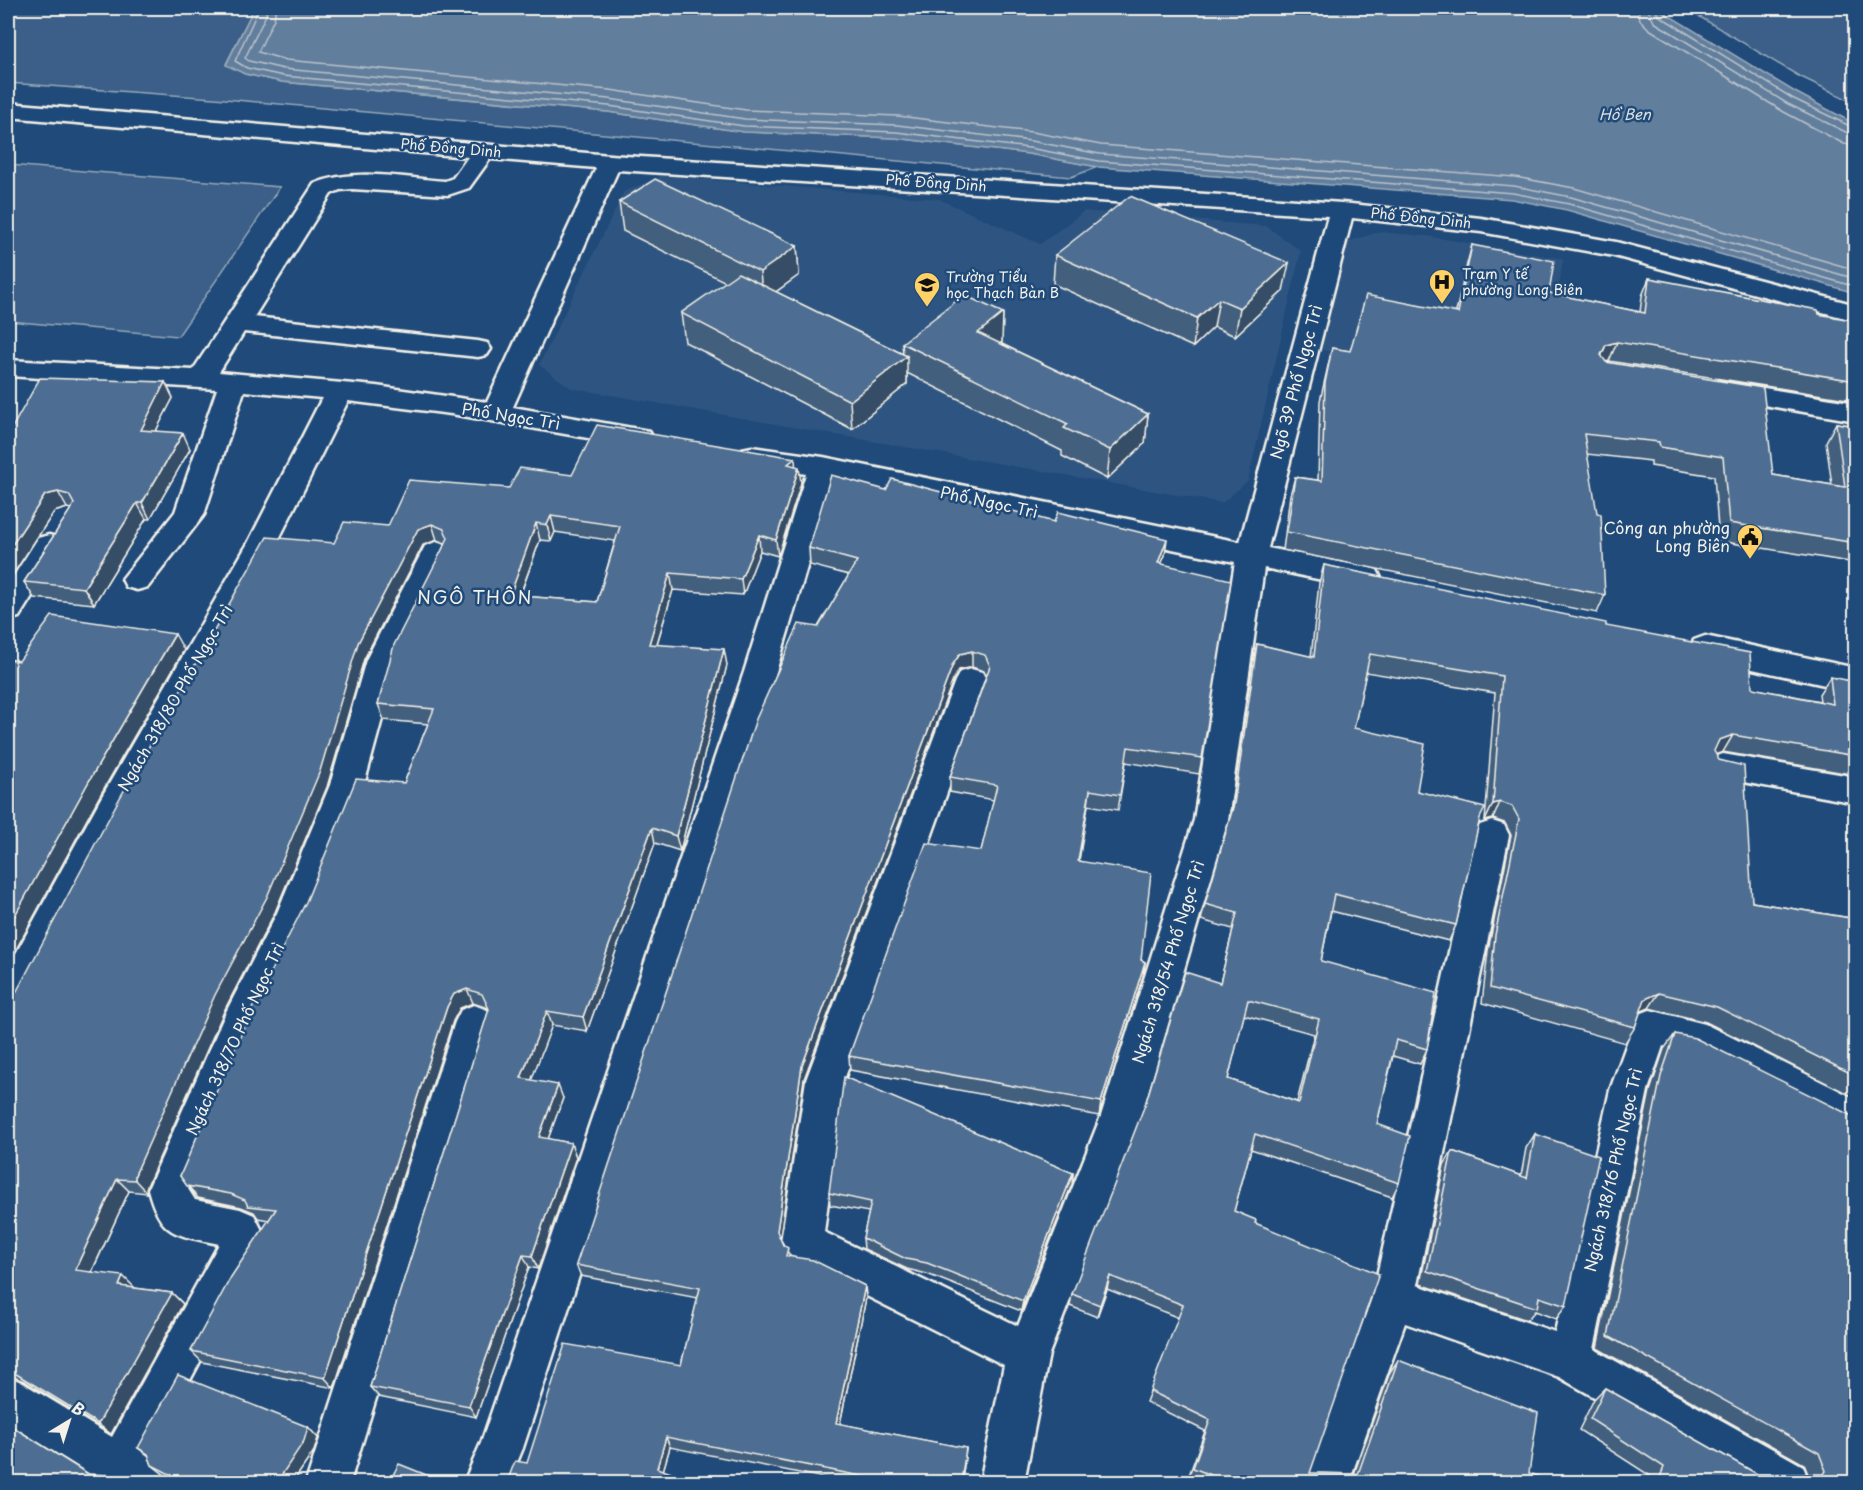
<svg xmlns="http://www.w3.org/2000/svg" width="1863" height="1490" font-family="'Playpen Sans',sans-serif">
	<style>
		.built { fill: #2d5581 }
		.green { fill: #3a5f88; stroke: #97a8b8; stroke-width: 1.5 }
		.water { fill: #627e9d; stroke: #9cacbb; stroke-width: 1.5 }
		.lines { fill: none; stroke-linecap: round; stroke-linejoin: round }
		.shore { stroke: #bac3ca; stroke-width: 1.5 }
		.minor-casing { stroke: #f4f1e8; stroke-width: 5 }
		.minor { fill: #1f4a7a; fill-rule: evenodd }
		.wall { fill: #425f7e; stroke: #f4f1e8; stroke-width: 1.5; fill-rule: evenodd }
		.shaded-wall { fill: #364d66; stroke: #f4f1e8; stroke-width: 1.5 }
		.building { fill: #4d6e92; stroke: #f4f1e8; stroke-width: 1.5; fill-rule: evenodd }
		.labels { text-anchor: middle; stroke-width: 5; stroke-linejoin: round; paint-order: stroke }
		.far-street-label { font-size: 14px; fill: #f4f1e8; stroke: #1f4a7a }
		.far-poi-label { font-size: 14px; fill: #f4f1e8; stroke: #1f4a7a; text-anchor: start }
		.far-water-label { font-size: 15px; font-style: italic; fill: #dee0dd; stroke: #1f4a7a }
		.street-label { font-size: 16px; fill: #f4f1e8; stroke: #1f4a7a }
		.poi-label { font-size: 16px; fill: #f4f1e8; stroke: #1f4a7a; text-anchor: end }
		.neighbourhood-label { font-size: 18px; letter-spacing: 1.5px; fill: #f4f1e8; stroke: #1f4a7a }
	</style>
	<rect width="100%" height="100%" fill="#1f4a7a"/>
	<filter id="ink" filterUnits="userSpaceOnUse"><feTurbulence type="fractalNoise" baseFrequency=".0167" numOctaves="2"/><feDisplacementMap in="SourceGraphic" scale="12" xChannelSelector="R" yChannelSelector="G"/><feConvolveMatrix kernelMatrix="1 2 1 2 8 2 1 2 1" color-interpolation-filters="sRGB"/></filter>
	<g filter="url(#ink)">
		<!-- built -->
		<g class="built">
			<polygon points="661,176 939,199 1040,244 1084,211 1266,226 1301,251 1248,481 1222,503 571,388 539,365 624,192"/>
			<polygon points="1379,232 1427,236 1563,259 1543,394 1322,350 1337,245"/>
		</g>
		<!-- green -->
		<g class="green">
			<polygon points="8,8 254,8 226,64 245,74 282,82 608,112 744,132 895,138 1029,154 1098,167 1071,177 214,98 8,83"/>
			<polygon points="1685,8 1855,8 1855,103 1797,75"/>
			<polygon points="9,165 280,187 178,336 8,321"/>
		</g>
		<!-- water -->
		<polygon class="water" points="254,8 1657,8 1795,92 1855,124 1855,293 1567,210 1512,199 1098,167 1029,154 895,138 744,132 608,112 282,82 245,74 226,65"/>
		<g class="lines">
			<!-- shore -->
			<g class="shore">
				<polyline points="259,8 235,61 247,68 283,76 609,106 744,126 896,132 1029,148 1099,161 1513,193 1569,204 1856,287"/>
				<polyline points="267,8 266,15 245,58 249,61 284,69 609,99 745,119 897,125 1031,141 1100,154 1514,186 1571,197 1856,279"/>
				<polyline points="276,8 274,19 258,52 286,60 610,90 746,110 898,116 1032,132 1101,145 1515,177 1574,188 1856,270"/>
				<polyline points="1638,8 1640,20 1649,29 1784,112 1844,144 1856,146"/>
				<polyline points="1647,8 1654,22 1788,104 1856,137"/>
				<polyline points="1655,8 1658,15 1792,98 1856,129"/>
			</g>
			<!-- minor casing -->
			<g class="minor-casing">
				<g id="minor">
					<path d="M8,103L610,155L1342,203L1481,218L1616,242L1856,305V321L1614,256L1481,232L1352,218L1268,548L1366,567L1377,570L1381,578L1377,586L1366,589L1264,568L1228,820L1141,1116L1049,1354L1024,1482H980L1004,1365L787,1256L781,1242L806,1080L955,681L960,672L971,669L982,672L987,681L844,1080L824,1232L1018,1326L1101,1116L1194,820L1235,562L833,479L776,672L523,1448L509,1482H464L481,1443L744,672L806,474L742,463L738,456L742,449L752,447L823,457L1240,542L1328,216L618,170L513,407L649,431L653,438L649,445L639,447L451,414L348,401L277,543L125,817L21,1015L8,1019V968L101,798L248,543L322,398L244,391L204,515L148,587L137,590L126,587L122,579L175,512L217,389L8,376V360L193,370L314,184C354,167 403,178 445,181L453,178L468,157L8,117ZM490,159L596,168L487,402L376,386L219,372L244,332L478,357L487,355L491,349L487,343L478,341L254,317L331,194L340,190L352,189L448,195L469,188Z"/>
					<polygon points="1721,381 1856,403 1856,421 1711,396 1707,390 1711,384"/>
					<polygon points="49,535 60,538 64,545 19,617 8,620 8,585 38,538"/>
					<path d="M436,542L447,546L451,553L398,660L364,785L312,916L262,1015L188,1189L195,1200L240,1209L254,1215L266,1238L148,1459L159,1466L165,1482H103L8,1423V1376L23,1383L112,1437L219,1244C175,1234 161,1237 148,1189L227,1010L277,913L330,785L366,660L425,546Z"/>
					<polygon points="1705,636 1856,668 1856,692 1694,656 1689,648 1694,640"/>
					<polygon points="1723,754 1856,777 1856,803 1711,776 1706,767 1711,758"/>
					<polygon points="1492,821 1504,825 1509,835 1417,1285 1555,1332 1610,1090 1637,1015 1650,1010 1705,1024 1856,1099 1856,1137 1685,1051 1663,1046 1648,1090 1594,1349 1803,1466 1809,1482 1744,1482 1559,1377 1405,1323 1349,1482 1305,1482 1372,1298 1475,835 1480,825"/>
					<polygon points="474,1005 487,1010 493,1022 350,1482 306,1482 455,1022 461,1010"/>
				</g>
			</g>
			<!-- minor -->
			<use href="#minor" class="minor"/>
		</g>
		<!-- wall -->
		<g class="wall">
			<polygon points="619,202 797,246 799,275 776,292 903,354 902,343 1003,313 1002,342 1000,343 1148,414 1145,443 1107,479 1062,456 1062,451 907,373 907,384 852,429 685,342 681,313 726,282 623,231"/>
			<polygon points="1472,245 1549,293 1640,312 1642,296 1649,278 1856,321 1856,384 1847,399 1609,361 1606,362 1773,475 1832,485 1826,442 1836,423 1856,426 1856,563 1719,541 1714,476 1651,466 1651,461 1587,454 1605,595 1597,613 1283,550 1290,495 1295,477 1318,480 1320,401 1332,348 1350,351 1456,312 1467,264"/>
			<polygon points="1055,255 1283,291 1235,336 1214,327 1193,347 1053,284"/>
			<polygon points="165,382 173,398 156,431 190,449 150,519 146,519 94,604 34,598 24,582 71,509 67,508 54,512 8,582 8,435"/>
			<path d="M795,466L801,483L778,556L760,551L743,595L673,590L657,644L727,665L680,851L655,843L587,1031L552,1025L531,1080L563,1098L548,1139L571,1143L576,1157L538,1269L529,1267L476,1417L379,1397L370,1387L489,1010L488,1008L473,1003L460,1008L453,1021L334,1388L202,1362L191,1351L269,1220L258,1218L254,1212L241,1207L198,1198L180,1176L404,783L428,724L384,720L378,704L445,543L437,540L423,545L364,659L327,787L275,912L225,1009L146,1188L147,1193L129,1191L92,1272L135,1288L172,1293L183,1304L111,1434L24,1381L8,1375V1003L11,1002L334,543L509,488L572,475ZM555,532L615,541L597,602L520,596L540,540L551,541Z"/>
			<polygon points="886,490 1165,555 1161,564 1202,758 1199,774 1126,762 1118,810 1088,805 1079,861 1141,960 1145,962 1143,976 1099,1116 850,1070 849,1056 981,851 994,800 950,792 950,777 986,676 984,671 972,667 959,670 953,680 804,1079 780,1238 790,1256 865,1286 866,1298 840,1424 966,1448 962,1482 844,1482 670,1447 663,1471 527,1463 681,1365 698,1298 581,1276 576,1265 818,627 849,575 810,565 809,548"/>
			<path d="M1324,565L1606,626L1752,688L1820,701L1819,694L1830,677L1856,682V775L1723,752L1716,754L1752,902L1856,919V1098L1706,1022L1649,1008L1640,1012L1635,1027L1625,1043L1482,1003L1488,951L1511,835L1505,823L1493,819L1485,821L1495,693L1366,672L1354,728L1417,791L1479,821L1456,925L1449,941L1331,911L1321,961L1427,1049L1420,1064L1393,1056L1377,1124L1399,1183L1392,1197L1251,1149L1234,1211L1255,1223L1310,1473L1354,1474L1390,1372L1398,1360L1529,1473L1542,1482H1199L1188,1478L1205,1431L1146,1402L1179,1318L1107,1289L1097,1317L1070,1306L1072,1294L1220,983L1233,929L1201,920L1205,904L1231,814L1253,661L1257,644L1311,657L1319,583ZM1244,1015L1314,1034L1297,1102L1228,1079Z"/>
			<polygon points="1675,1034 1856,1482 1650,1482 1652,1477 1579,1430 1594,1399 1605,1388 1757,1474 1808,1474 1804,1464 1597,1348 1650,1091 1664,1049"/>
			<polygon points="1535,1134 1566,1306 1556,1319 1535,1311 1527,1320 1420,1284 1444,1165 1452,1151 1521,1176 1526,1148"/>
			<polygon points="1073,1173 1072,1184 1021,1311 927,1274 907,1269 864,1249 863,1238 869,1212 830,1205 829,1193"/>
			<polygon points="308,1427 318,1438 314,1451 293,1482 179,1482 165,1475 152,1465 149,1456 138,1448"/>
		</g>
		<!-- shaded-wall -->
		<g class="shaded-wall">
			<polygon points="797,246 799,275 763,301 760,272"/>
			<polygon points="1289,263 1283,291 1235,336 1240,308"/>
			<polygon points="1219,299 1214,327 1193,347 1197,318"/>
			<polygon points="1003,313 1002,342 978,361 978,333"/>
			<polygon points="1617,342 1609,361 1598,364 1606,345"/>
			<polygon points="907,356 907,384 852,429 850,401"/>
			<polygon points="165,382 173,398 148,446 141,430"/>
			<polygon points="1148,414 1145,443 1107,479 1110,450"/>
			<polygon points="183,433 190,449 150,519 142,503"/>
			<polygon points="795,458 796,475 788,464"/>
			<polygon points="799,467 801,483 778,556 776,540"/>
			<polygon points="58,492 67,508 54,512 8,582 8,551 45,495"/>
			<polygon points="137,503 146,519 94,604 84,588"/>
			<polygon points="551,516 555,532 551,541 547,525"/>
			<polygon points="536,523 540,540 514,611 510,595"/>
			<polygon points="432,524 437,540 423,545 364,659 327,787 275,912 225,1009 146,1188 147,1193 135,1180 135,1175 358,643 418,529"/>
			<polygon points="759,535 760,551 743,595 741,579"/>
			<polygon points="1167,539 1165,555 1155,579 1158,563"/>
			<polygon points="670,573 673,590 652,660 649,644"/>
			<polygon points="175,634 184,650 99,797 8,964 8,928 89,781"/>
			<polygon points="724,649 727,665 680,851 676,836"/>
			<polygon points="972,651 972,667 959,670 953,680 804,1079 779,1243 777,1231 802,1066 953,664 960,654"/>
			<polygon points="1733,735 1723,752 1709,757 1719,740"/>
			<polygon points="1090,790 1088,805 1076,876 1078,861"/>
			<polygon points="1500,802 1493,819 1485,821 1493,804"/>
			<polygon points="652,828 655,843 587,1031 583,1017"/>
			<polygon points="1145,962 1143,976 1099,1116 1101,1102"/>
			<polygon points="467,989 473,1003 460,1008 453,1021 334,1388 325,1378 447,1007 454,994"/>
			<polygon points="1659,993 1649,1008 1635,1014 1645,999"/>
			<polygon points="547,1011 552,1025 527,1092 521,1078"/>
			<polygon points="558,1085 563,1098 544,1150 539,1137"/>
			<polygon points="571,1143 576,1157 538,1269 532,1256"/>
			<polygon points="1073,1173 1072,1184 1021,1311 1023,1301"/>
			<polygon points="117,1179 129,1191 87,1282 75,1270"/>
			<polygon points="523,1255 529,1267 476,1417 469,1406"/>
			<polygon points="123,1276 135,1288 119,1286"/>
			<polygon points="1110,1276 1107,1289 1097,1317 1100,1305"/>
			<polygon points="865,1286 866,1298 838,1433 836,1423"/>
			<polygon points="172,1293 183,1304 111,1434 98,1424"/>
			<polygon points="308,1427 318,1438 314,1451 293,1482 277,1482"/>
			<polygon points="666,1437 670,1447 661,1478 657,1468"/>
			<polygon points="966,1448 962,1482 961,1482"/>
			<polygon points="107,1475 118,1482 101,1482"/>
		</g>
		<!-- building -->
		<g class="building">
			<polygon points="655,179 797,246 760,272 619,202"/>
			<polygon points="1130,196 1289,263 1240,308 1219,299 1197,318 1055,255"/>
			<polygon points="1472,245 1554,261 1549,293 1645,313 1649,278 1818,310 1819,314 1856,321 1856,381 1617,342 1606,345 1601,355 1606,362 1763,388 1773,475 1845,487 1836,423 1856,426 1856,543 1729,523 1723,457 1660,447 1659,442 1584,434 1597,513 1601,514 1605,595 1287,532 1295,477 1322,481 1325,383 1332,348 1350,351 1366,295 1458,313"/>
			<polygon points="738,273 907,356 850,401 681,313"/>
			<polygon points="964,295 1003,313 978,333 1148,414 1110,450 1064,428 1068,424 902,343"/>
			<polygon points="40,378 165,382 141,430 183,433 142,503 137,503 84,588 24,582 74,504 69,495 58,492 45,495 8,551 8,435"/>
			<path d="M597,425L795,458L788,464L799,467L776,540L759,535L741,579L670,573L649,644L724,649L676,836L652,828L583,1017L547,1011L521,1078L558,1085L539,1137L571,1143L532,1256L523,1255L469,1406L370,1387L489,1009L482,994L467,989L454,994L447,1007L325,1378L191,1351L231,1277L276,1209L248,1206L245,1200L231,1194L187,1186L180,1176L255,1002L306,902L356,779L404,783L434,709L378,704L394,645L448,538L444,529L432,524L418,529L358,643L320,771L267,897L215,995L135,1175V1180L117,1179L75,1270L123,1276L119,1286L172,1293L98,1424L8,1369V1003L11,1002L117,803L267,537L334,543L344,522L388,526L409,480L509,488L520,468L572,475ZM551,516L620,526L597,602L510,595L536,523L547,525Z"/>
			<polygon points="831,475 886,490 892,479 1054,522 1058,512 1167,539 1158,563 1231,580 1202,758 1128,747 1120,795 1090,790 1078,861 1151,873 1141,960 1145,962 1101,1102 849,1056 926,843 981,851 997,785 950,777 990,666 985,655 972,651 960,654 953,664 802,1066 777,1231 783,1245 788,1248 786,1256 813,1260 865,1286 836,1423 966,1448 961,1482 890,1482 666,1437 657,1468 696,1482 507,1482 515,1461 527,1463 565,1344 681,1365 700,1288 576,1265 756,719 799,624 818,627 857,561 809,548"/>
			<path d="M1324,565L1606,623V626L1750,653L1752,688L1833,704L1830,677L1856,682V756L1733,735L1719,740L1714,751L1719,760L1744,766L1752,902L1856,919V1076L1717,1007L1659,993L1645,999L1635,1027L1490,988L1495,935L1519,819L1512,806L1500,802L1493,804L1502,676L1370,654L1354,728L1425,744L1417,791L1485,808L1480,818L1456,925L1334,894L1321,961L1436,993L1427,1049L1396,1040L1377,1124L1410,1136L1399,1183L1255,1134L1234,1211L1256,1220L1255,1223L1379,1274L1310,1473L1358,1474L1398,1360L1538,1413L1529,1473L1543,1478L1542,1482H1228L1193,1468L1210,1420L1150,1391L1183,1305L1110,1276L1100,1305L1072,1294L1146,1102L1185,972L1220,983L1237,913L1205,904L1234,804L1257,644L1314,657ZM1248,1000L1319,1019L1299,1103L1228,1079Z"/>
			<polygon points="52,616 175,634 89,781 8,928 8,659 19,661"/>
			<polygon points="1675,1034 1695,1038 1856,1118 1856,1482 1658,1482 1664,1467 1590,1419 1605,1388 1757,1474 1824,1474 1826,1471 1819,1453 1608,1336 1661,1076"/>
			<polygon points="844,1077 1073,1173 1023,1301 927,1263 906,1259 863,1238 871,1202 829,1193"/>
			<polygon points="1535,1134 1599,1156 1566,1306 1539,1297 1537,1308 1427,1271 1452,1151 1527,1178"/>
			<polygon points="178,1375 308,1427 304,1441 277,1482 185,1482 152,1465 148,1454 138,1448"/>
			<polygon points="8,1424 88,1474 107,1475 101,1482 8,1482"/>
			<polygon points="399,1464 444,1482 389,1482"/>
		</g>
	</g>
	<!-- icons -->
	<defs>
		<g id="hospital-pin" transform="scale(1.35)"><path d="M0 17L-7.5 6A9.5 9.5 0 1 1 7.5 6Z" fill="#ffd166" stroke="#1f4a7a"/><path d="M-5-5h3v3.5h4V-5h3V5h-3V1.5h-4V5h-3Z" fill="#111"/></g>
		<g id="school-pin" transform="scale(1.35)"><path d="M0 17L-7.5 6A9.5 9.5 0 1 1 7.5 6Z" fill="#ffd166" stroke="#1f4a7a"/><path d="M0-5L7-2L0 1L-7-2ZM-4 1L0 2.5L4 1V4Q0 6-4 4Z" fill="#111"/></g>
		<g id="civic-pin" transform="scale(1.35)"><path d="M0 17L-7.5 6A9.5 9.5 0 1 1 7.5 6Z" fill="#ffd166" stroke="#1f4a7a"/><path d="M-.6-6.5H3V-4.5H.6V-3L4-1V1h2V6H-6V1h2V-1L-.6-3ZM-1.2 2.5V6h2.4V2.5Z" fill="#111"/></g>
	</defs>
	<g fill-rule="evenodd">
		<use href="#hospital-pin" x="1442" y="282"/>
		<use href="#school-pin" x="927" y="285"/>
		<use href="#civic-pin" x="1750" y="537"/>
	</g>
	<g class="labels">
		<!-- far-street labels -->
		<g class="far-street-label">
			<text transform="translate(451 148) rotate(5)" y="5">Phố Đồng Dinh</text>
			<text transform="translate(936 183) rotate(4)" y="5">Phố Đồng Dinh</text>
			<text transform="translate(1421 218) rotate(6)" y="5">Phố Đồng Dinh</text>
		</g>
		<!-- far-poi labels -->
		<g class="far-poi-label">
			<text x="1462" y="279">Trạm Y tế<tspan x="1462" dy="16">phường Long Biên</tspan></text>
			<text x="946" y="282">Trường Tiểu<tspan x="946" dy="16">học Thạch Bàn B</tspan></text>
		</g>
		<!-- far-water labels -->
		<g class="far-water-label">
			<text x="1625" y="120">Hồ Ben</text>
		</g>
		<!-- street labels -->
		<g class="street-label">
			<text transform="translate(1296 382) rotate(-75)" y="6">Ngõ 39 Phố Ngọc Trì</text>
			<text transform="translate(511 416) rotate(9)" y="6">Phố Ngọc Trì</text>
			<text transform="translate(989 502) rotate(12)" y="6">Phố Ngọc Trì</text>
			<text transform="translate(175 698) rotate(-60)" y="6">Ngách 318/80 Phố Ngọc Trì</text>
			<text transform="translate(1168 962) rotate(-73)" y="6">Ngách 318/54 Phố Ngọc Trì</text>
			<text transform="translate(235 1039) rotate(-65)" y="6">Ngách 318/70 Phố Ngọc Trì</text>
			<text transform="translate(1613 1170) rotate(-77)" y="6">Ngách 318/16 Phố Ngọc Trì</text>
		</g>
		<!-- poi labels -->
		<g class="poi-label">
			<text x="1730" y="534">Công an phường<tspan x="1730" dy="18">Long Biên</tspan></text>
		</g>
		<!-- neighbourhood labels -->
		<g class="neighbourhood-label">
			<text x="475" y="604">NGÔ THÔN</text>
		</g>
	</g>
	<!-- margin -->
	<rect width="1863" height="1490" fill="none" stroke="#1f4a7a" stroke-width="30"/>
	<rect x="15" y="15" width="1833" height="1460" fill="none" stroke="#f4f1e8" stroke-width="2" filter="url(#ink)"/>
	<!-- north arrow -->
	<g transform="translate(69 1421) rotate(38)" stroke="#1f4a7a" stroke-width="4.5" paint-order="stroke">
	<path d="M0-4.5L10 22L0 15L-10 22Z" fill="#f4f1e8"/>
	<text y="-9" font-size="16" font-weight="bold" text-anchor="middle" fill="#f4f1e8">B</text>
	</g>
</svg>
